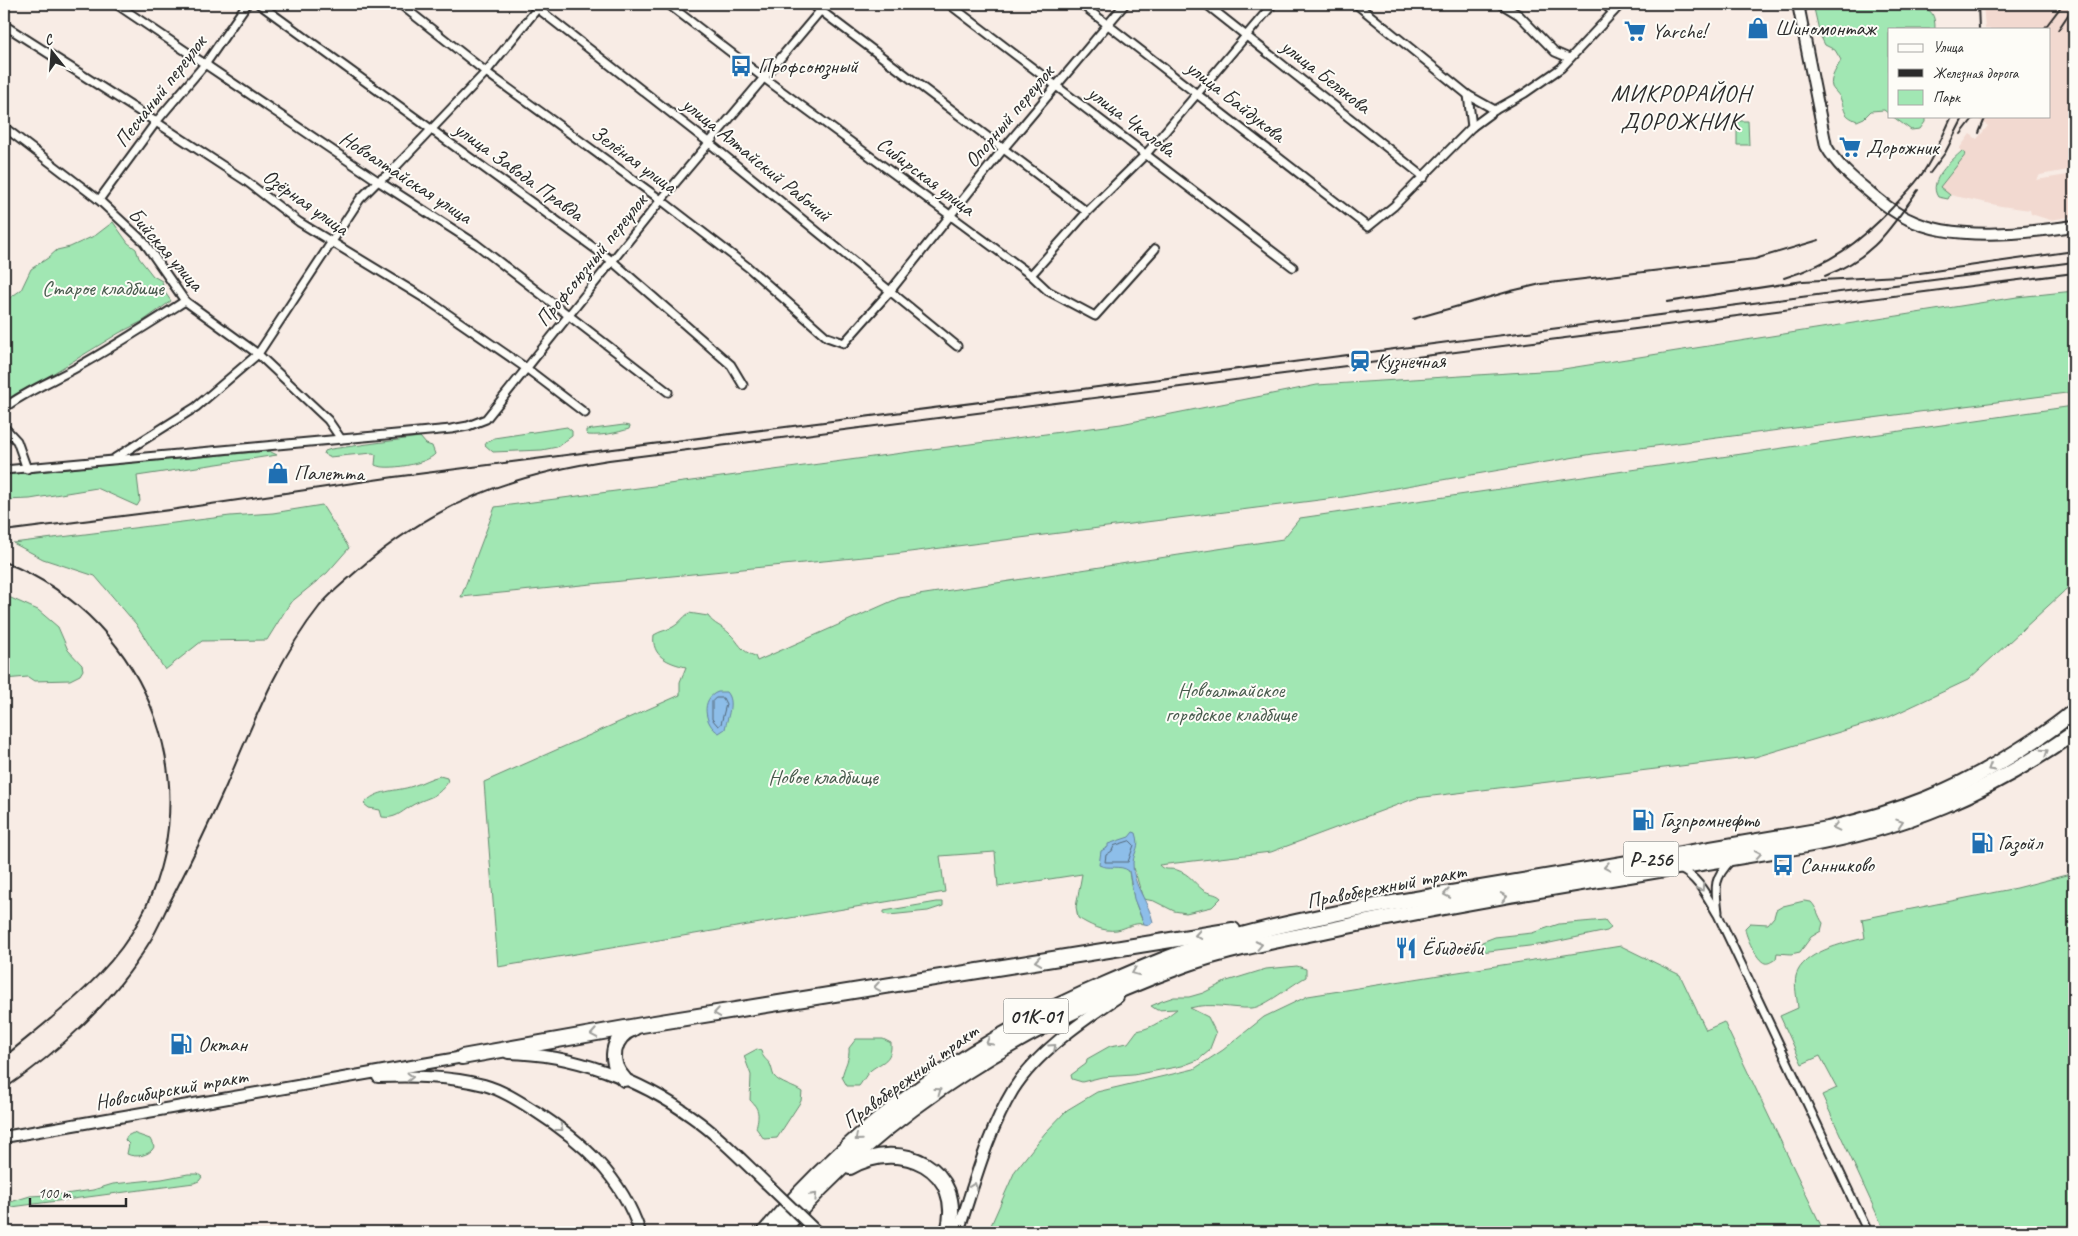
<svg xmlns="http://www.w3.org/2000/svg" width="2078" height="1236" font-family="Caveat,sans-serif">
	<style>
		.built { fill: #f2d9d0 }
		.green { fill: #a1e7b3; stroke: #66896f }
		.water { fill: #8dbee9; stroke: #66839d }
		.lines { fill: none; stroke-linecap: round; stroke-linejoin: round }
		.shore { stroke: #526677; stroke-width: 1 }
		.street-casing { stroke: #2b2b2b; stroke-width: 11 }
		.secondary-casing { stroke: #2b2b2b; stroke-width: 14 }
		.highway-casing { stroke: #2b2b2b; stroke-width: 18 }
		.street { stroke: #fdfcf7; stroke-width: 7 }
		.secondary { stroke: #fdfcf7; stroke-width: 10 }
		.highway { stroke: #fdfcf7; stroke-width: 14 }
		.rail { stroke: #2b2b2b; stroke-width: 2 }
		.secondary-bridge-casing { stroke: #2b2b2b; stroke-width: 14; stroke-linecap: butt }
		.secondary-bridge { stroke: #fdfcf7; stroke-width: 10 }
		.oneway { stroke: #9e9e9b }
		.labels { text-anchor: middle; stroke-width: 4; stroke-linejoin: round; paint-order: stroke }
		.shield { fill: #fdfcf7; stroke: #6a6a68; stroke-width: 1 }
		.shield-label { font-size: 20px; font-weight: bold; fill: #2b2b2b }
		.poi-label { font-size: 21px; fill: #2b2b2b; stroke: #fdfcf7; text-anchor: start }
		.street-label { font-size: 21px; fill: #2b2b2b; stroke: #fdfcf7 }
		.park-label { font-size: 21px; fill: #485a4d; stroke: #fdfcf7 }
		.quarter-label { font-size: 24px; letter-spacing: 1px; fill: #2b2b2b; stroke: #fdfcf7 }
	</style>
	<rect width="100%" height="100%" fill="#f8ece5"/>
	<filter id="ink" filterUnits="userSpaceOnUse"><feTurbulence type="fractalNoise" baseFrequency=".02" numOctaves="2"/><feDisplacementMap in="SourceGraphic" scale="10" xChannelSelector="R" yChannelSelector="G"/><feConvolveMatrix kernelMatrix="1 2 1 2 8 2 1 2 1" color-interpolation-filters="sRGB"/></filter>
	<g filter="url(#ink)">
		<!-- built -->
		<polygon class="built" points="1983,4 2074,4 2074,169 2040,175 2036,180 2074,174 2074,216 2050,220 2031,214 2030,210 2001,206 1950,195 1940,187 1966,154 1959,149 1970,134 1977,139 1988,126 1974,116 2049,116 2049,29 1985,29"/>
		<!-- green -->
		<g class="green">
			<path d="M1813,4H1919C1932,11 1935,14 1935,29H1889V114L1884,110L1871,111L1864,118L1857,121C1843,115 1846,113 1841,100C1840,95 1834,91 1832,87C1829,78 1838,67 1841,60L1835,50L1825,45L1820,35Z"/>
			<polygon points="1892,116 1925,116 1925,122 1920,129 1911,130"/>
			<polygon points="1737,121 1748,121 1749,145 1737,145"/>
			<path d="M1962,151L1966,154L1940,187L1950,195L1948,199L1938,197C1927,181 1951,161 1962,151Z"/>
			<polygon points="113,222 128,243 136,249 139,258 153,276 162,281 164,291 171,301 143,321 119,333 8,401 4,387 4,302 21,290 31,269 48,258 57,250 70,247 96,235"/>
			<polygon points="2074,291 2074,392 1593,454 1343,497 894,554 461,597 495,507 1121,424 1317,385 1557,370 2017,297"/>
			<path d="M2073,406L2074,582L1968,680L1887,718L1755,757L1416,798L1271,852L1159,865C1163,871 1171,868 1177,870C1190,874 1194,883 1203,890C1209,894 1216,893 1221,898L1212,907L1186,913L1174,911L1154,901L1143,899L1134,868L1129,871C1131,889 1136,907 1144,924C1134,922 1127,928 1117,930C1102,932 1090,925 1078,918L1076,907L1082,874L998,887L995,852L940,856L945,892L498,967L484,782L680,695V682L686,667C668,663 651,656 654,635C660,631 668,630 673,627C679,624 683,617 689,613L708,616C714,625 722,626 729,633C740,643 740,651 755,656L757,661L899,598L1283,539L1300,518Z"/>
			<path d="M624,425L630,426L629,429C616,433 603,436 588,435L586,433V430Z"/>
			<polygon points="567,427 572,431 572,436 557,447 542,450 493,452 485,445 487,442 494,438"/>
			<path d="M420,437L426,444L432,446L435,454C427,464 386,471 375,465L376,455L373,453L329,457L324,454L325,451L331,449Z"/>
			<polygon points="269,451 277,455 137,476 140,501 137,506 97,488 30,499 4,500 4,475 96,466"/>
			<polygon points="322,505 349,548 327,573 290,603 267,640 202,641 165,670 136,624 95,576 43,559 13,543 230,516 273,513"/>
			<polygon points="4,595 38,610 58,627 68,650 82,665 83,670 80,675 70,680 34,681 28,677 4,679"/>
			<path d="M440,776L447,778L448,782C435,800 428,796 411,806C400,813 395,819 382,817L380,810L369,808L364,804C376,789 396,792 413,786C422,783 430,778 440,776Z"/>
			<path d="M2074,873V1232H1885L1822,1095L1837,1088L1820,1056L1802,1064L1780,1016L1798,1008C1797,998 1794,985 1796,976C1802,952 1844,943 1865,938L1862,919L2016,888Z"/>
			<path d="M1804,901L1811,902C1817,908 1818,916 1823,923L1821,931L1811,937L1800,952L1791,954L1777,953L1776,959C1772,961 1769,964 1765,963C1757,961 1745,935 1745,928L1750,923L1768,924L1774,917L1776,910L1783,906Z"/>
			<polygon points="937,902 943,902 943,906 928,911 889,915 884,914 884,911"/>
			<polygon points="1605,920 1611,928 1607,931 1545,944 1489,951 1482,952 1479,949 1482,942 1495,937 1532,933 1559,924"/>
			<polygon points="1621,946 1680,975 1706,1030 1724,1022 1824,1232 988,1232 1015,1171 1045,1133 1067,1110 1097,1092 1194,1069 1223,1050 1264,1017 1308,996"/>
			<path d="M1297,966L1306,969V977C1291,985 1265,1007 1252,1008C1230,1009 1211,1002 1190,1008L1208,1017L1216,1033L1209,1051L1198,1060L1182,1066L1133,1075L1102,1077L1082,1082L1072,1079L1071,1075L1086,1064L1087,1059L1110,1046L1128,1043L1137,1031C1153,1028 1164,1019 1177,1009L1157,1010L1151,1006L1162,1001L1174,997H1189L1203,993L1227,981L1266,969Z"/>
			<path d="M856,1039H883L891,1043C892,1061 883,1061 871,1070C867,1073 863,1081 859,1086H847L842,1077C844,1067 850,1059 849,1048Z"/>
			<path d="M757,1049L761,1051C763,1058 766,1059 770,1064C772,1068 772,1072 774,1076C780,1084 794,1086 802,1092L801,1101L777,1138L764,1139L756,1128C759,1115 760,1110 750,1100L751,1075L744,1056Z"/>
			<path d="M133,1133L150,1139L154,1147C150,1156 135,1158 127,1154L129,1144L125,1140L127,1136Z"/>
			<polygon points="188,1174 198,1174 202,1177 199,1181 194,1183 4,1208 4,1204 30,1196 65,1194 93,1190 113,1184 162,1179"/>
		</g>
		<!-- water -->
		<g class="water">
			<path d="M718,692H726C735,702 727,718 725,729L719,733C704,725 700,698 718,692Z"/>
			<path d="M1133,832L1136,833C1141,848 1134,850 1133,863C1132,885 1149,902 1153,922L1149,925L1144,924L1134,899L1129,871C1120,864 1109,870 1099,865L1101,851L1108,847V844L1129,837Z"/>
		</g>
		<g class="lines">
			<!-- shore -->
			<g class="shore">
				<polygon points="716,698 723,698 726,704 721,724 718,726 712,719 712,702"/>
				<polygon points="1130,841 1134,845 1128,862 1105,862 1106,855 1112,851 1114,846"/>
			</g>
			<!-- street casing -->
			<g class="street-casing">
				<g id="street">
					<polyline points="116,4 378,181 476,244 668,392"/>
					<polyline points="259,4 612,261 731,365 743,385"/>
					<polyline points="400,4 486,72 661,200 749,268 827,337 844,343 891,290 1004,148 1125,4"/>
					<polyline points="532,4 708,142 957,346"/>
					<polyline points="668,4 764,78 1031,275 1048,291 1095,316 1155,249"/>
					<polyline points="812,4 1087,212"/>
					<polyline points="949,4 1293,267"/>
					<polyline points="1081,4 1368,227 1394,206 1472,127 1495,110 1525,93 1561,68 1621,4"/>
					<polyline points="1206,4 1424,177"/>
					<polyline points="1356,4 1468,95 1495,110"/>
					<polyline points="1501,4 1519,15 1555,52 1569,58"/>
					<polyline points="1604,4 1613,12"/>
					<polyline points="4,25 156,122 246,181 299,222 429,301 526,368 585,413"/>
					<polyline points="1468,95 1472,127"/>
					<polyline points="4,127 99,200 144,242 185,301 258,354 328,420 341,439"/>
					<polyline points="99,200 156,122 206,63 247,4"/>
					<polyline points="1031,275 1087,212 1146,154 1273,4"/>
					<path d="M4,408C25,392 50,382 74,369C112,348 149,324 185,301"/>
					<polyline points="4,427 17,441 27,469"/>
					<polyline points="115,458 196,407 258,354 360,199 378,181 389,174 486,72 541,4"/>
					<polyline points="4,470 451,429 468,426 486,419 661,200 826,4"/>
					<path d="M1680,869C1699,878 1707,897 1718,915L1868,1232"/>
					<path d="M1718,912C1715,887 1713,879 1731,860"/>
				</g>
			</g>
			<!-- secondary casing -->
			<g class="secondary-casing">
				<g id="secondary">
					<path d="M1798,4L1826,146C1836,164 1851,177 1867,190C1880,201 1893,212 1908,219C1953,242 2026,233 2074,226"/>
					<path d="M508,1053C573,1054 640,1079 692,1117C719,1136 742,1160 766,1183"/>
					<path d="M378,1077C413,1076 449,1076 484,1085C502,1090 519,1101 535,1111C582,1141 622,1177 640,1232"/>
					<polyline points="4,1137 469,1056"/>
					<path d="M958,1232C974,1185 987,1133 1013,1090C1036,1053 1082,1021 1118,997"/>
				</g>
			</g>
			<!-- highway casing -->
			<g class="highway-casing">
				<g id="highway">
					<polyline points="462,1057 642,1025 1233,930"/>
					<path d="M624,1079C608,1063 611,1037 634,1028"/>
					<path d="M850,1167C901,1137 966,1169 948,1232"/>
					<path d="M765,1232C857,1122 976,1039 1108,983C1133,972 1158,961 1184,952C1278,921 1384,904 1481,888C1597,868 1713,849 1828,829C1900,812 1956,791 2018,751C2037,739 2057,726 2074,711"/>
					<path d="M781,1232C886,1107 1032,1020 1184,965C1237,946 1293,938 1348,926C1498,894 1650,873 1801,846C1906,828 1987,793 2074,733"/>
				</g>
			</g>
			<!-- street -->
			<use href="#street" class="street"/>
			<!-- secondary -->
			<use href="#secondary" class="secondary"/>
			<!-- highway -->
			<use href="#highway" class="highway"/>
			<!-- rail -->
			<g class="rail">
				<polyline points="1978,4 1979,29"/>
				<polyline points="2044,29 2063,4"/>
				<polyline points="2058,30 2074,6"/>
				<polyline points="1979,133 1986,116"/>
				<polyline points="1961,134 1975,116"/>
				<polyline points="1930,173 1945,153 1964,116"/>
				<path d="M1825,276C1874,257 1889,230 1918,190"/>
				<path d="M1784,278C1830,264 1859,243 1892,208C1903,196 1915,185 1924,171C1935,154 1943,135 1952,116"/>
				<polyline points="1667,302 1803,281 1899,276 2074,251"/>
				<polyline points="1413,319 1511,291 1541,284 1755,259 1819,240"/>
				<polyline points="4,531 170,510 394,477 2074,262"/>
				<path d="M4,562C152,620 217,796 131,934C100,983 48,1020 4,1057"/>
				<path d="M4,1089C58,1053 115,1000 149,943C158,929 164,913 172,898C191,861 209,824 226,786C253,724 277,660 319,607C330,593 346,581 359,569C435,503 511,475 609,460L2074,273"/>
			</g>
			<!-- secondary-bridge casing -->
			<g class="secondary-bridge-casing">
				<polyline id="secondary-bridge" points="766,1183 817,1232"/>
			</g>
			<!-- secondary-bridge -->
			<use href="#secondary-bridge" class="secondary-bridge"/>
		</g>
		<!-- one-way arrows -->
		<defs><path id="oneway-chevron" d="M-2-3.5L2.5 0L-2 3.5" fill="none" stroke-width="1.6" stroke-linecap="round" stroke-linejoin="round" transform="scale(1.25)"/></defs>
		<g class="oneway">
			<use href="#oneway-chevron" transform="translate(2045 752) rotate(-33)"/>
			<use href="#oneway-chevron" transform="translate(1991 768) rotate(149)"/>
			<use href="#oneway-chevron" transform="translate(1900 823) rotate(-18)"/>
			<use href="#oneway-chevron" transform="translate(1836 827) rotate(167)"/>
			<use href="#oneway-chevron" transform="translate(1758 854) rotate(-10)"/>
			<use href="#oneway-chevron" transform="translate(1607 867) rotate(170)"/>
			<use href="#oneway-chevron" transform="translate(1701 888) rotate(57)"/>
			<use href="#oneway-chevron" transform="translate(1447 894) rotate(170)"/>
			<use href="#oneway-chevron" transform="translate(1504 897) rotate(-10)"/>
			<use href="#oneway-chevron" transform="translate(1198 935) rotate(171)"/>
			<use href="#oneway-chevron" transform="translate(1259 945) rotate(-12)"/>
			<use href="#oneway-chevron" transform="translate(1038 961) rotate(171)"/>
			<use href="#oneway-chevron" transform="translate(1135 972) rotate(158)"/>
			<use href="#oneway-chevron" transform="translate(877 987) rotate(171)"/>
			<use href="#oneway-chevron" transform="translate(717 1013) rotate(171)"/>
			<use href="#oneway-chevron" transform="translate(594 1034) rotate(170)"/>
			<use href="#oneway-chevron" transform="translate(989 1042) rotate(150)"/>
			<use href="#oneway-chevron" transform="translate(1053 1047) rotate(-42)"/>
			<use href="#oneway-chevron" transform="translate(410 1077)"/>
			<use href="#oneway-chevron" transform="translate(938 1091) rotate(-36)"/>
			<use href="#oneway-chevron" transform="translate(560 1128) rotate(37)"/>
			<use href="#oneway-chevron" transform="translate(858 1138) rotate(139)"/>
			<use href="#oneway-chevron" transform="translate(974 1186) rotate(-71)"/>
			<use href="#oneway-chevron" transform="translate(814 1196) rotate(-46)"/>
		</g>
	</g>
	<!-- icons -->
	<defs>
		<g id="shop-bare" transform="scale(1.725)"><path d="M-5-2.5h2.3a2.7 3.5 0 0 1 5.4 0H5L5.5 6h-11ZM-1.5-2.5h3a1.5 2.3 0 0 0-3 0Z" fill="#1f6fb2" stroke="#fdfcf7" stroke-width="2.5" paint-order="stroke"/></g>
		<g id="supermarket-bare" transform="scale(1.725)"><path d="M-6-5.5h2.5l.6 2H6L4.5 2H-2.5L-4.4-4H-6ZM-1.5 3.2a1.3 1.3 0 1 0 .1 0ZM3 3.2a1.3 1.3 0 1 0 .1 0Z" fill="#1f6fb2" stroke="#fdfcf7" stroke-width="2.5" paint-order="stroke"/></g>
		<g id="bus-bare" transform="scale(1.725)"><path d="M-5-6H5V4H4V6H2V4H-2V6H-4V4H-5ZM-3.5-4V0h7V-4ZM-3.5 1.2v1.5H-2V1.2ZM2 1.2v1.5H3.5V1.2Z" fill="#1f6fb2" stroke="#fdfcf7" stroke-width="2.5" paint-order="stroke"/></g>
		<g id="station-bare" transform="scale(1.725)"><path d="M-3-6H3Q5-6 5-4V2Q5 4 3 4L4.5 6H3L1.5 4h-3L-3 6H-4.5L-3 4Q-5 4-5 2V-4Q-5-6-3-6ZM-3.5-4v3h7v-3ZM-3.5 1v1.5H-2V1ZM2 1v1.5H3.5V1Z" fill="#1f6fb2" stroke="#fdfcf7" stroke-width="2.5" paint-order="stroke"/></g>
		<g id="fuel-bare" transform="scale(1.725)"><path d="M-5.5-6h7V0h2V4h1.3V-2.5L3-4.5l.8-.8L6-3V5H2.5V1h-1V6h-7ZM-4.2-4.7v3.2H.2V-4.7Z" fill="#1f6fb2" stroke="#fdfcf7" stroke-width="2.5" paint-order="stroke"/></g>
		<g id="restaurant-bare" transform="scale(1.725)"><path d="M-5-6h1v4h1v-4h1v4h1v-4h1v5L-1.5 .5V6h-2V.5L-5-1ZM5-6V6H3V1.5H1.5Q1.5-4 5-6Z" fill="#1f6fb2" stroke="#fdfcf7" stroke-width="2.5" paint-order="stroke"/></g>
	</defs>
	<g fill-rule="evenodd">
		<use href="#shop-bare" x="1758" y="28"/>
		<use href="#supermarket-bare" x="1635" y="31"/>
		<use href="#bus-bare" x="741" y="66"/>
		<use href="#supermarket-bare" x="1850" y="147"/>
		<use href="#station-bare" x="1360" y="361"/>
		<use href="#shop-bare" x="278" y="473"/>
		<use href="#fuel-bare" x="1643" y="820"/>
		<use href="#fuel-bare" x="1982" y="843"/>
		<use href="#bus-bare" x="1783" y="865"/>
		<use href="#restaurant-bare" x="1406" y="948"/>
		<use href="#fuel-bare" x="181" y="1044"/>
	</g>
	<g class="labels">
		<!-- shield labels -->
		<g class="shield">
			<rect x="1623.5" y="841.5" width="55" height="35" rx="4"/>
			<rect x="1003.5" y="998.5" width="65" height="35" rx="4"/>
		</g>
		<g class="shield-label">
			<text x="1651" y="866">Р-256</text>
			<text x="1036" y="1023">01К-01</text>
		</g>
		<!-- poi labels -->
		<g class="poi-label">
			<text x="1775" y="35">Шиномонтаж</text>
			<text x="1652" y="38">Yarche!</text>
			<text x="758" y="73">Профсоюзный</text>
			<text x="1866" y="154">Дорожник</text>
			<text x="1376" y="368">Кузнечная</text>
			<text x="294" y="480">Палетта</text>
			<text x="1660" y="827">Газпромнефть</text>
			<text x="1998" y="850">Газойл</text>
			<text x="1800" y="872">Санниково</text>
			<text x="1422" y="955">Ёбидоёби</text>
			<text x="198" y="1051">Октан</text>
		</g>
		<!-- street labels -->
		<g class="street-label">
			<text transform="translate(1326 76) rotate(38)" y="7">улица Белякова</text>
			<text transform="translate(160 91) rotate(-52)" y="7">Песчаный переулок</text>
			<text transform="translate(1236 101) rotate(38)" y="7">улица Байдукова</text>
			<text transform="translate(1009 116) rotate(-50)" y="7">Опорный переулок</text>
			<text transform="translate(1132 121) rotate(37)" y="7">улица Чкалова</text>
			<text transform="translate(634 159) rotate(36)" y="7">Зелёная улица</text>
			<text transform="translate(757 159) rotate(39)" y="7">улица Алтайский Рабочий</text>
			<text transform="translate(519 171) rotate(36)" y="7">улица Завода Правда</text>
			<text transform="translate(926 176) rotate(37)" y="7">Сибирская улица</text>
			<text transform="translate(406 177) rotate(33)" y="7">Новоалтайская улица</text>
			<text transform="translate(306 202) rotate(35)" y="7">Озёрная улица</text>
			<text transform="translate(166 249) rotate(49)" y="7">Бийская улица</text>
			<text transform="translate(591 260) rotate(-51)" y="7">Профсоюзный переулок</text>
			<text transform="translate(1386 886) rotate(-11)" y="7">Правобережный тракт</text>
			<text transform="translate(910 1076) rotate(-36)" y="7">Правобережный тракт</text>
			<text transform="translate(171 1089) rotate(-10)" y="7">Новосибирский тракт</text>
		</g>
		<!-- park labels -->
		<g class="park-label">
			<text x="103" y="295">Старое кладбище</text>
			<text x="1231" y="697">Новоалтайское<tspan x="1231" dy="24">городское кладбище</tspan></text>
			<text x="823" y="784">Новое кладбище</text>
		</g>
		<!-- quarter labels -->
		<g class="quarter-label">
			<text x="1681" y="101">МИКРОРАЙОН<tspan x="1681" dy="28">ДОРОЖНИК</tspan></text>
		</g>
	</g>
	<!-- margin -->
	<rect width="2078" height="1236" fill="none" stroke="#fdfcf7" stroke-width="20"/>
	<rect x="10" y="10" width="2058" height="1216" fill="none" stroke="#2b2b2b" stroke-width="2" filter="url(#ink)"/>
	<!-- legend -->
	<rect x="1888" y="28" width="162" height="90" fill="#fdfcf7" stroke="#a9a8a5"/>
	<rect x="1898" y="44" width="25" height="8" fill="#fdfcf7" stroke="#a9a8a5"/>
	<text x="1933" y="52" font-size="15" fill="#2b2b2b">Улица</text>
	<rect x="1898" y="69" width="25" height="8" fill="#2b2b2b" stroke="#a9a8a5"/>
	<text x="1933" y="78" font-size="15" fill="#2b2b2b">Железная дорога</text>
	<rect x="1898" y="90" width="25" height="15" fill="#a1e7b3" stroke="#a9a8a5"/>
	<text x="1933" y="102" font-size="15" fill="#2b2b2b">Парк</text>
	<!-- north arrow -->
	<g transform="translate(52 52) rotate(343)" stroke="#fdfcf7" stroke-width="4" paint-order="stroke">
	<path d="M0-4L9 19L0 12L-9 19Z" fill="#2b2b2b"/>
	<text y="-8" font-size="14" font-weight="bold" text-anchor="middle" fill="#2b2b2b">С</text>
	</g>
	<!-- scale -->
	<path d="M30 1198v8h96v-8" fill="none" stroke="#2b2b2b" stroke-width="2.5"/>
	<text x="38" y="1198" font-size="15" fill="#2b2b2b" stroke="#fdfcf7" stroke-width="4" paint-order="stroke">100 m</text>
</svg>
